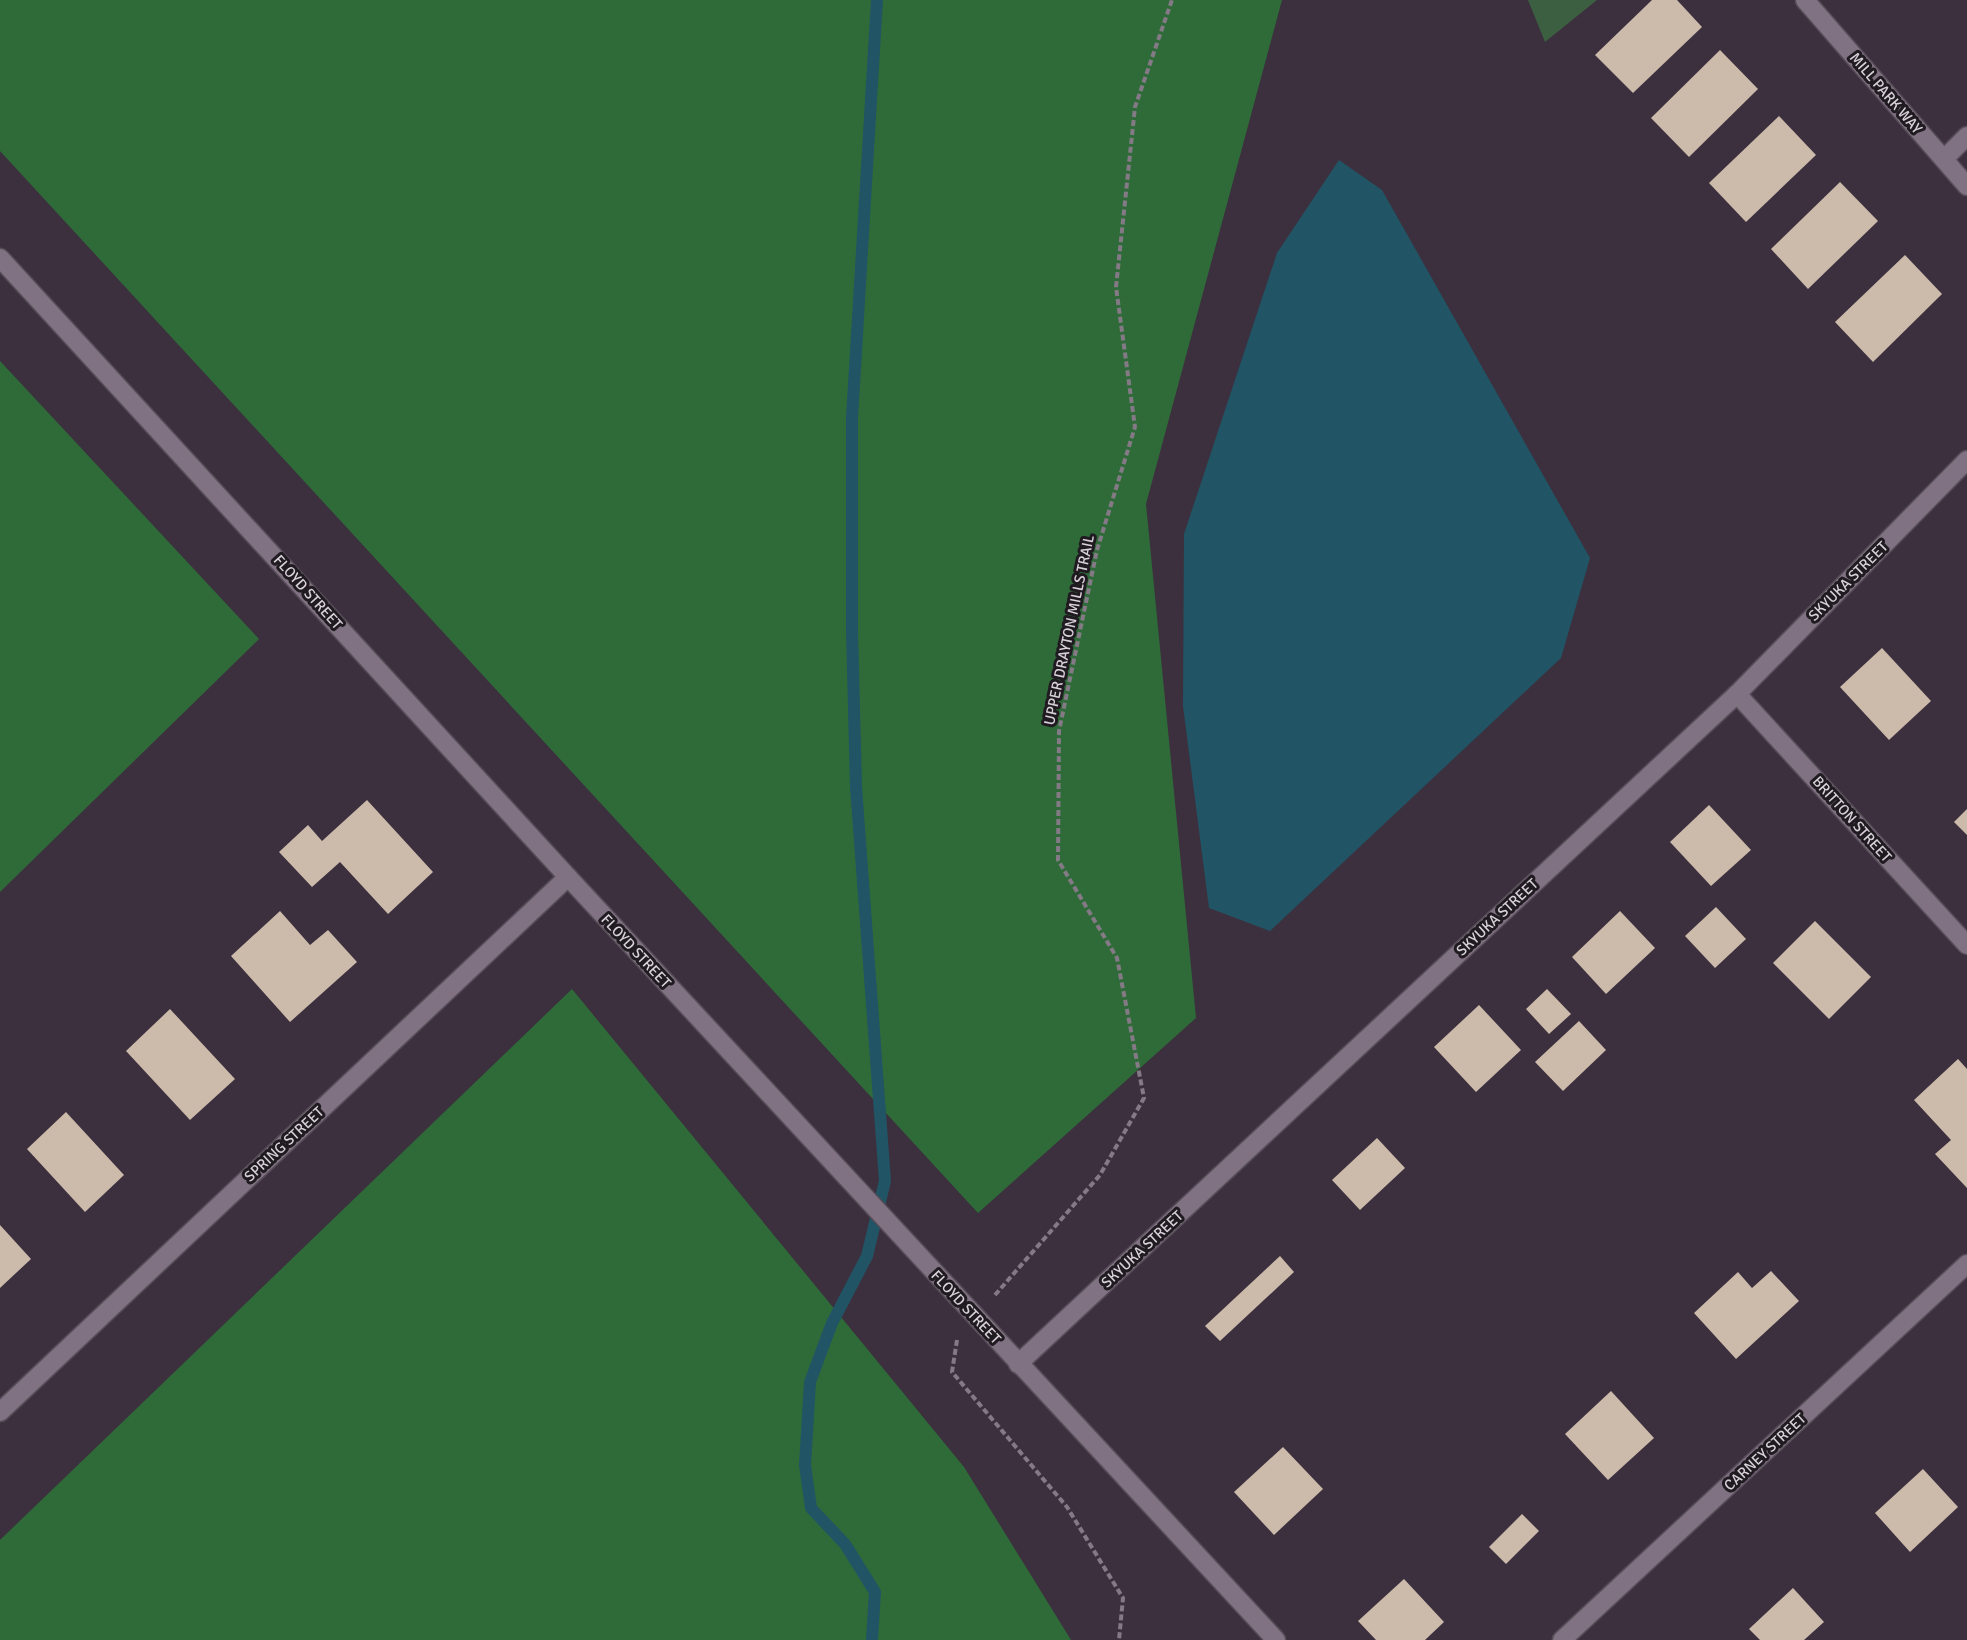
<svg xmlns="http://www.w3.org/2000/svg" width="1967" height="1640" font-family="Signika,sans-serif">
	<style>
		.green { fill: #3b5f40 }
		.forest { fill: #2f6b39 }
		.water { fill: #215465 }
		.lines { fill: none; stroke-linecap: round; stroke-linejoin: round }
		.stream { stroke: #215465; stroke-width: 12 }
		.building { fill: #ccbbab }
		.lane-casing { stroke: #564c58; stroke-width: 21 }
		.street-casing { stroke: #564c58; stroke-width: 21 }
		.path { stroke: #847a85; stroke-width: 4; stroke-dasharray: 6 3; stroke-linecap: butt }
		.lane { stroke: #807282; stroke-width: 18 }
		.street { stroke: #807282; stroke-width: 18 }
		.labels { text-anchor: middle; stroke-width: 6; stroke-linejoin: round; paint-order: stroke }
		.street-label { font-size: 15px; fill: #d9d1da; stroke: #201a21 }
	</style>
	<rect width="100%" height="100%" fill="#3c303e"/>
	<!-- green -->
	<polygon class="green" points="1528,0 1597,0 1545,42"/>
	<!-- forest -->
	<g class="forest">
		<polygon points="0,0 1282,0 1146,504 1196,1018 978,1213 0,151"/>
		<polygon points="0,361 259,639 0,892"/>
		<polygon points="572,989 964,1467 1071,1640 0,1640 0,1540"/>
	</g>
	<!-- water -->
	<polygon class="water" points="1339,160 1382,190 1590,558 1561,658 1270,931 1209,908 1183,706 1184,534 1277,253"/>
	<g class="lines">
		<!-- stream -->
		<polyline class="stream" points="872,1640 875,1592 845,1544 811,1508 805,1465 810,1382 832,1323 867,1256 885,1181 856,787 852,631 852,418 877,0"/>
	</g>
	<!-- building -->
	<g class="building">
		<polygon points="1652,0 1677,0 1702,27 1633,93 1595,55"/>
		<polygon points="1720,50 1758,89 1689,157 1651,118"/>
		<polygon points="1779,116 1816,155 1746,222 1709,183"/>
		<polygon points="1840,182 1878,221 1808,289 1771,249"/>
		<polygon points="1905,255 1942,294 1873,362 1835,322"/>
		<polygon points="1882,648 1931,701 1889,740 1840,687"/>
		<polygon points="367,800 433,872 388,914 340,862 312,887 279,852 308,825 322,841"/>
		<polygon points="1709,805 1751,850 1711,886 1670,842"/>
		<polygon points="1967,809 1967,835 1954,822"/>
		<polygon points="1716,907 1746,939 1715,968 1685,936"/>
		<polygon points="280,911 310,945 328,930 357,962 290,1022 231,956"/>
		<polygon points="1620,911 1655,948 1606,994 1572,957"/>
		<polygon points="1815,921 1871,977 1829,1019 1773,963"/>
		<polygon points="1547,989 1571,1014 1549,1034 1526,1009"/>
		<polygon points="1479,1005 1521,1050 1476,1092 1434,1047"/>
		<polygon points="170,1009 235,1079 190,1120 126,1051"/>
		<polygon points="1579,1021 1606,1050 1563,1091 1535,1062"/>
		<polygon points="1958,1059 1967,1069 1967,1188 1935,1154 1951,1140 1914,1100"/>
		<polygon points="66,1112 124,1175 85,1212 27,1149"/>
		<polygon points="1377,1138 1405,1168 1360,1210 1332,1180"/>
		<polygon points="0,1225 31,1259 0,1288"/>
		<polygon points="1280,1256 1294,1272 1220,1341 1205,1326"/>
		<polygon points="1771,1271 1799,1301 1736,1359 1694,1313 1738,1272 1752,1288"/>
		<polygon points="1611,1391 1654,1438 1608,1480 1565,1434"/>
		<polygon points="1283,1447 1323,1489 1274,1535 1234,1492"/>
		<polygon points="1923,1469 1958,1507 1910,1552 1875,1513"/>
		<polygon points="1522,1514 1539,1531 1506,1564 1489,1547"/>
		<polygon points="1404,1579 1444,1622 1425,1640 1376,1640 1358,1621"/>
		<polygon points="1793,1588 1824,1622 1804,1640 1760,1640 1749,1629"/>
	</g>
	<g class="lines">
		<!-- lane casing -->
		<g class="lane-casing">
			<polyline id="lane" points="1944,159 1967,136"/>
		</g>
		<!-- street casing -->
		<g class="street-casing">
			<g id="street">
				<polyline points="1805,0 1967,186"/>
				<polyline points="0,258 568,877 1276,1640"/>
				<polyline points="1737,694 1967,945"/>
				<polyline points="1018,1364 1737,694 1967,460"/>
				<polyline points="0,1412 568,877"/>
				<polyline points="1562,1640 1967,1264"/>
			</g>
		</g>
		<!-- path -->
		<g class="path">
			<polyline points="995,1295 1100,1175 1144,1098 1117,958 1058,860 1059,731 1097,550 1135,427 1116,287 1135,107 1172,0"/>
			<polyline points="957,1340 952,1372 1067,1507 1123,1598 1119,1640"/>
		</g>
		<!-- lane -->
		<use href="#lane" class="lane"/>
		<!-- street -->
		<use href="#street" class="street"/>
	</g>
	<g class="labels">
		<!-- street labels -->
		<g class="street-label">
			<text transform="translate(1886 93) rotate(49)" y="5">MILL PARK WAY</text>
			<text transform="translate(1848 581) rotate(-45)" y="5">SKYUKA STREET</text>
			<text transform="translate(308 592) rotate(48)" y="5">FLOYD STREET</text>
			<text transform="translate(1069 630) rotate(-78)" y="5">UPPER DRAYTON MILLS TRAIL</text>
			<text transform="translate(1852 819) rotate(48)" y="5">BRITTON STREET</text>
			<text transform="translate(1497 917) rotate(-43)" y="5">SKYUKA STREET</text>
			<text transform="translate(636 951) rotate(47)" y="5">FLOYD STREET</text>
			<text transform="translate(284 1144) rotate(-43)" y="5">SPRING STREET</text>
			<text transform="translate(1142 1249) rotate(-43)" y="5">SKYUKA STREET</text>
			<text transform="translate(966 1307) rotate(47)" y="5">FLOYD STREET</text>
			<text transform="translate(1765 1452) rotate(-43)" y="5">CARNEY STREET</text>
		</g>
	</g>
</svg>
